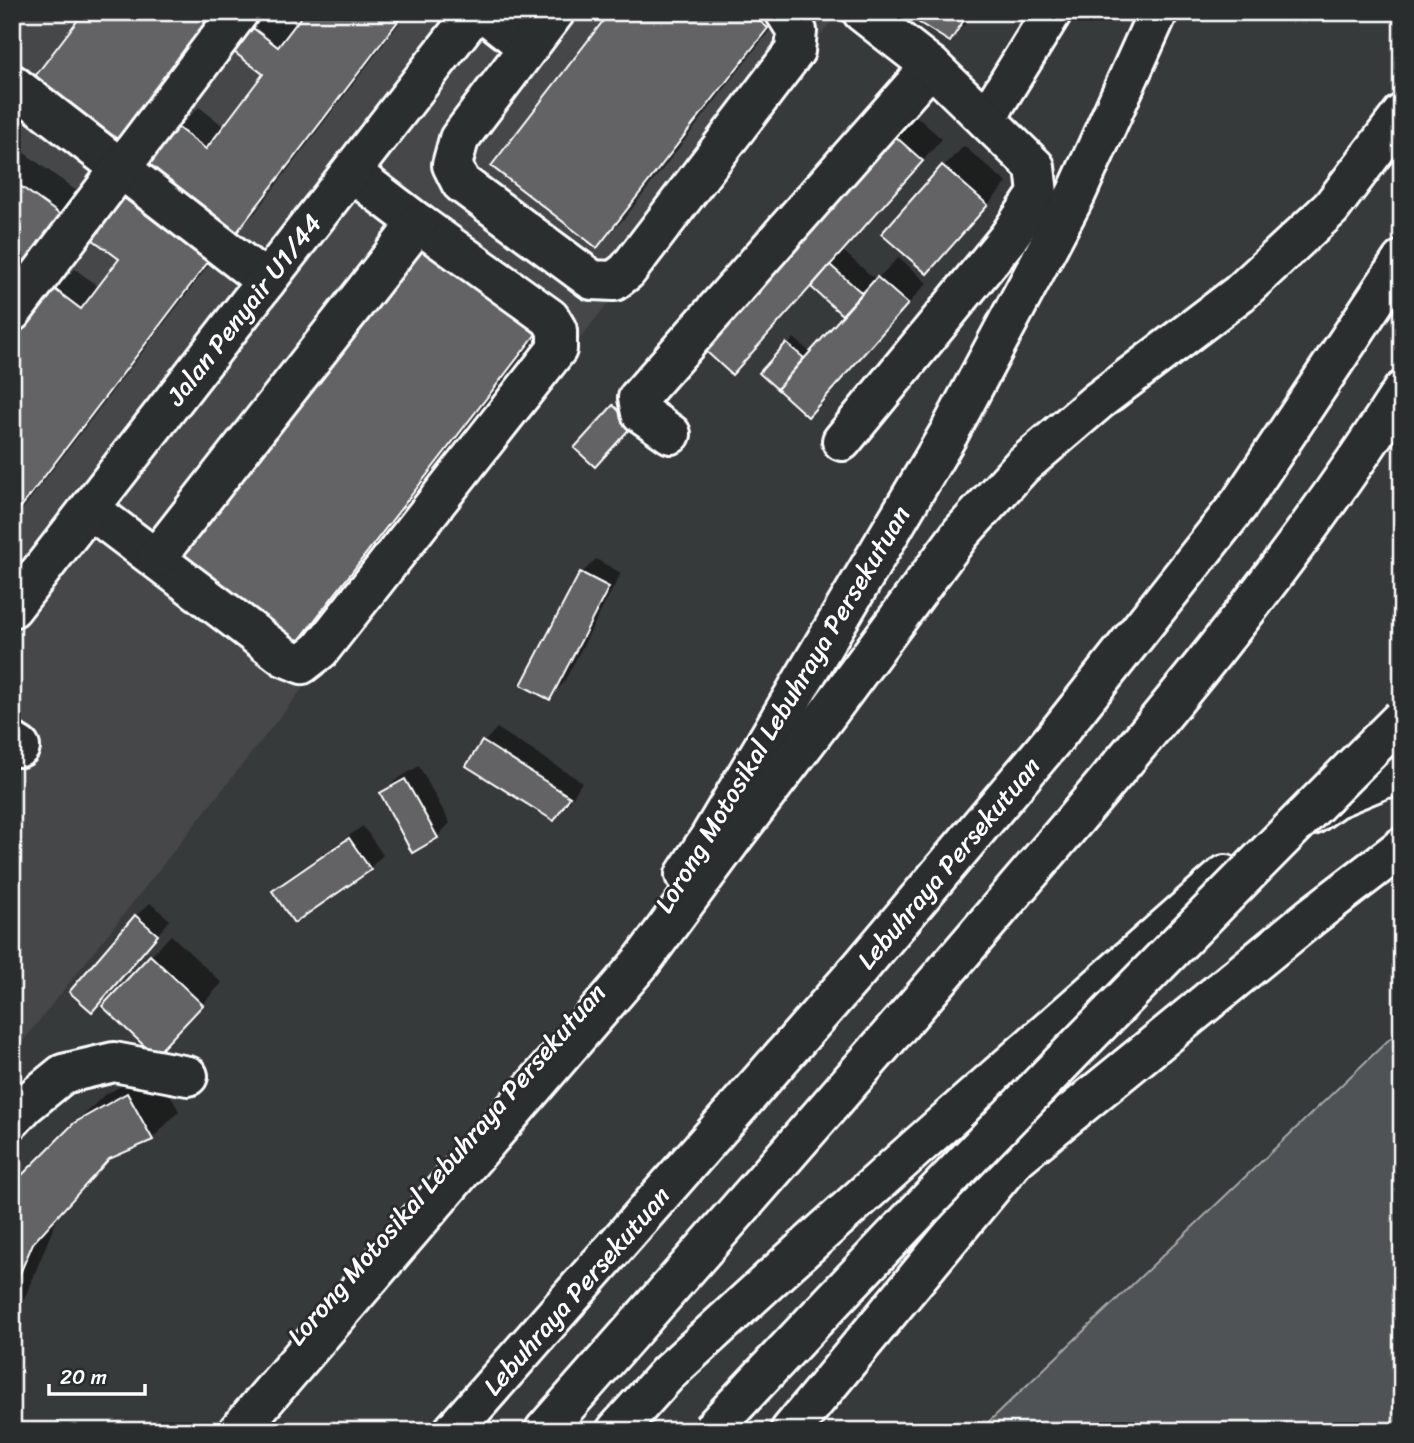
<svg xmlns="http://www.w3.org/2000/svg" width="1414" height="1443" font-family="Sriracha,sans-serif">
	<style>
		.built { fill: #444748 }
		.green { fill: #505354; stroke: #a8a9aa; stroke-width: 2 }
		.shadow { fill: #0007 }
		.building { fill: #636465; stroke: #fff; stroke-width: 2 }
		.lines { fill: none; stroke-linecap: round; stroke-linejoin: round }
		.minor-casing { stroke: #fff; stroke-width: 44 }
		.highway-casing { stroke: #fff; stroke-width: 44 }
		.minor { stroke: #2a2d2e; stroke-width: 38 }
		.highway { stroke: #2a2d2e; stroke-width: 38 }
		.highway-bridge-casing { stroke: #fff; stroke-width: 44; stroke-linecap: butt }
		.highway-bridge { stroke: #2a2d2e; stroke-width: 38 }
		.labels { text-anchor: middle; stroke-width: 6; stroke-linejoin: round; paint-order: stroke }
		.street-label { font-size: 26px; fill: #fff; stroke: #2a2d2e }
	</style>
	<rect width="100%" height="100%" fill="#373a3b"/>
	<filter id="ink" filterUnits="userSpaceOnUse"><feTurbulence type="fractalNoise" baseFrequency=".0143" numOctaves="2"/><feDisplacementMap in="SourceGraphic" scale="14" xChannelSelector="R" yChannelSelector="G"/><feConvolveMatrix kernelMatrix="1 2 1 2 8 2 1 2 1" color-interpolation-filters="sRGB"/></filter>
	<g filter="url(#ink)">
		<!-- built -->
		<polygon class="built" points="12,12 839,12 12,1055"/>
		<!-- green -->
		<polygon class="green" points="1402,1027 1402,1431 979,1431"/>
		<!-- shadow -->
		<g class="shadow">
			<polygon points="86,12 219,12 144,112"/>
			<polygon points="263,12 280,12 297,26 307,12 408,12 255,213 234,234 178,128 199,107 225,127 265,74 250,26"/>
			<polygon points="613,12 784,12 624,219 597,246"/>
			<polygon points="905,12 977,12 950,40"/>
			<polygon points="908,109 942,139 843,251 876,280 899,257 927,283 828,394 808,414 762,373 794,338 811,353 854,305 852,303 842,313 812,286 753,352 732,372"/>
			<polygon points="12,144 81,194 12,287"/>
			<polygon points="964,146 1007,183 947,251 927,272 884,234 944,166"/>
			<polygon points="146,178 228,240 12,523 12,345 55,289 75,269 99,287 121,258 125,199"/>
			<polygon points="450,221 561,306 324,614 297,641 423,248"/>
			<polygon points="628,393 646,410 608,451 614,407"/>
			<polygon points="596,559 621,573 563,684 549,698 582,573"/>
			<polygon points="497,728 582,782 573,797 485,741"/>
			<polygon points="484,741 484,744 571,800 567,805 553,819 469,765"/>
			<polygon points="419,766 450,823 437,837 382,793 396,780"/>
			<polygon points="363,826 383,855 370,868 274,891 288,878"/>
			<polygon points="150,903 170,920 105,996 136,916"/>
			<polygon points="171,935 222,983 176,1033 151,956"/>
			<polygon points="155,1067 179,1111 152,1139 112,1156 59,1214 17,1317 12,1321 12,1187 103,1096"/>
		</g>
		<!-- building -->
		<g class="building">
			<polygon points="84,12 214,12 117,142 33,79"/>
			<polygon points="305,12 405,12 234,236 145,168 177,127 206,149 263,74 230,49 249,25 278,47"/>
			<polygon points="610,12 748,12 768,28 597,248 491,166"/>
			<polygon points="902,12 969,12 950,42"/>
			<polygon points="887,129 923,161 732,375 696,342"/>
			<polygon points="942,165 988,205 927,274 881,234"/>
			<polygon points="12,180 62,216 12,283"/>
			<polygon points="124,198 208,262 12,519 12,342 53,288 81,309 119,259 92,239"/>
			<polygon points="422,247 536,334 297,643 184,556"/>
			<polygon points="830,265 862,293 842,315 811,287"/>
			<polygon points="877,277 908,304 808,417 777,389"/>
			<polygon points="786,343 804,358 777,389 759,373"/>
			<polygon points="613,405 633,425 595,467 574,448"/>
			<polygon points="580,572 609,587 550,700 521,685"/>
			<polygon points="482,741 570,797 554,821 466,766"/>
			<polygon points="405,779 438,838 412,853 380,793"/>
			<polygon points="349,838 371,870 294,923 272,891"/>
			<polygon points="135,915 158,935 92,1012 69,992"/>
			<polygon points="150,955 203,1005 155,1056 102,1006"/>
			<polygon points="127,1093 153,1140 109,1159 33,1243 12,1292 12,1185 74,1123"/>
		</g>
		<g class="lines">
			<!-- minor casing -->
			<g class="minor-casing">
				<g id="minor">
					<polyline points="483,12 528,47"/>
					<polyline points="555,12 459,139 452,165 461,183 592,280 614,281 627,271 795,51 797,31 785,12"/>
					<polyline points="12,84 266,281"/>
					<polyline points="986,119 1052,12"/>
					<polyline points="12,312 239,12"/>
					<polyline points="671,434 641,413 638,398 931,66"/>
					<polyline points="842,441 1008,238 1038,194 1035,167 931,66 862,12"/>
					<polyline points="90,509 285,657 302,664 320,650 557,349 557,330 550,318 418,223 351,172"/>
					<polyline points="156,558 418,223"/>
					<path id="s1" d="M12,608L475,12"/>
					<polyline points="12,742 20,747"/>
					<polyline points="1312,815 1334,799 1385,778 1402,777"/>
					<polyline points="685,875 710,837 949,433 1076,194 1158,12"/>
					<polyline points="12,1119 25,1105 63,1074 114,1062 188,1076"/>
					<polyline points="616,1431 668,1373 788,1263 916,1148 1225,875"/>
					<polyline points="790,1431 1015,1159 1312,916 1402,847"/>
				</g>
			</g>
			<!-- highway casing -->
			<g class="highway-casing">
				<g id="highway">
					<polyline points="238,1431 642,961 732,839 825,717 961,533 1022,466 1098,401 1240,293 1331,208 1402,114"/>
					<path id="s2" d="M453,1431L861,967L1055,737L1240,503L1402,260"/>
					<path d="M544,1431C702,1251 861,1072 1016,889C1152,730 1289,568 1402,391"/>
				</g>
			</g>
			<!-- minor -->
			<use href="#minor" class="minor"/>
			<!-- highway -->
			<use href="#highway" class="highway"/>
			<!-- highway-bridge casing -->
			<g class="highway-bridge-casing">
				<path id="highway-bridge" d="M711,1431C936,1188 1168,952 1402,718"/>
			</g>
			<!-- highway-bridge -->
			<use href="#highway-bridge" class="highway-bridge"/>
		</g>
	</g>
	<g class="labels">
		<!-- street labels -->
		<g class="street-label">
			<text dy="9" stroke="none"><textPath href="#s1" startOffset="378">Jalan Penyair U1/44</textPath></text>
			<text transform="translate(782 709) rotate(-59)" y="9">Lorong Motosikal Lebuhraya Persekutuan</text>
			<text dy="9" stroke="none"><textPath href="#s2" startOffset="754">Lebuhraya Persekutuan</textPath></text>
			<text transform="translate(446 1164) rotate(-49)" y="9">Lorong Motosikal Lebuhraya Persekutuan</text>
			<text dy="9" stroke="none"><textPath href="#s2" startOffset="187">Lebuhraya Persekutuan</textPath></text>
		</g>
	</g>
	<!-- margin -->
	<rect width="1414" height="1443" fill="none" stroke="#2a2d2e" stroke-width="42"/>
	<rect x="21" y="21" width="1372" height="1401" fill="none" stroke="#fff" stroke-width="2.5" filter="url(#ink)"/>
	<!-- scale -->
	<path d="M49 1384v10h96v-10" fill="none" stroke="#ffffff" stroke-width="3.5"/>
	<text x="60" y="1384" font-size="21" fill="#ffffff" stroke="#2a2d2e" stroke-width="5" paint-order="stroke">20 m</text>
</svg>
